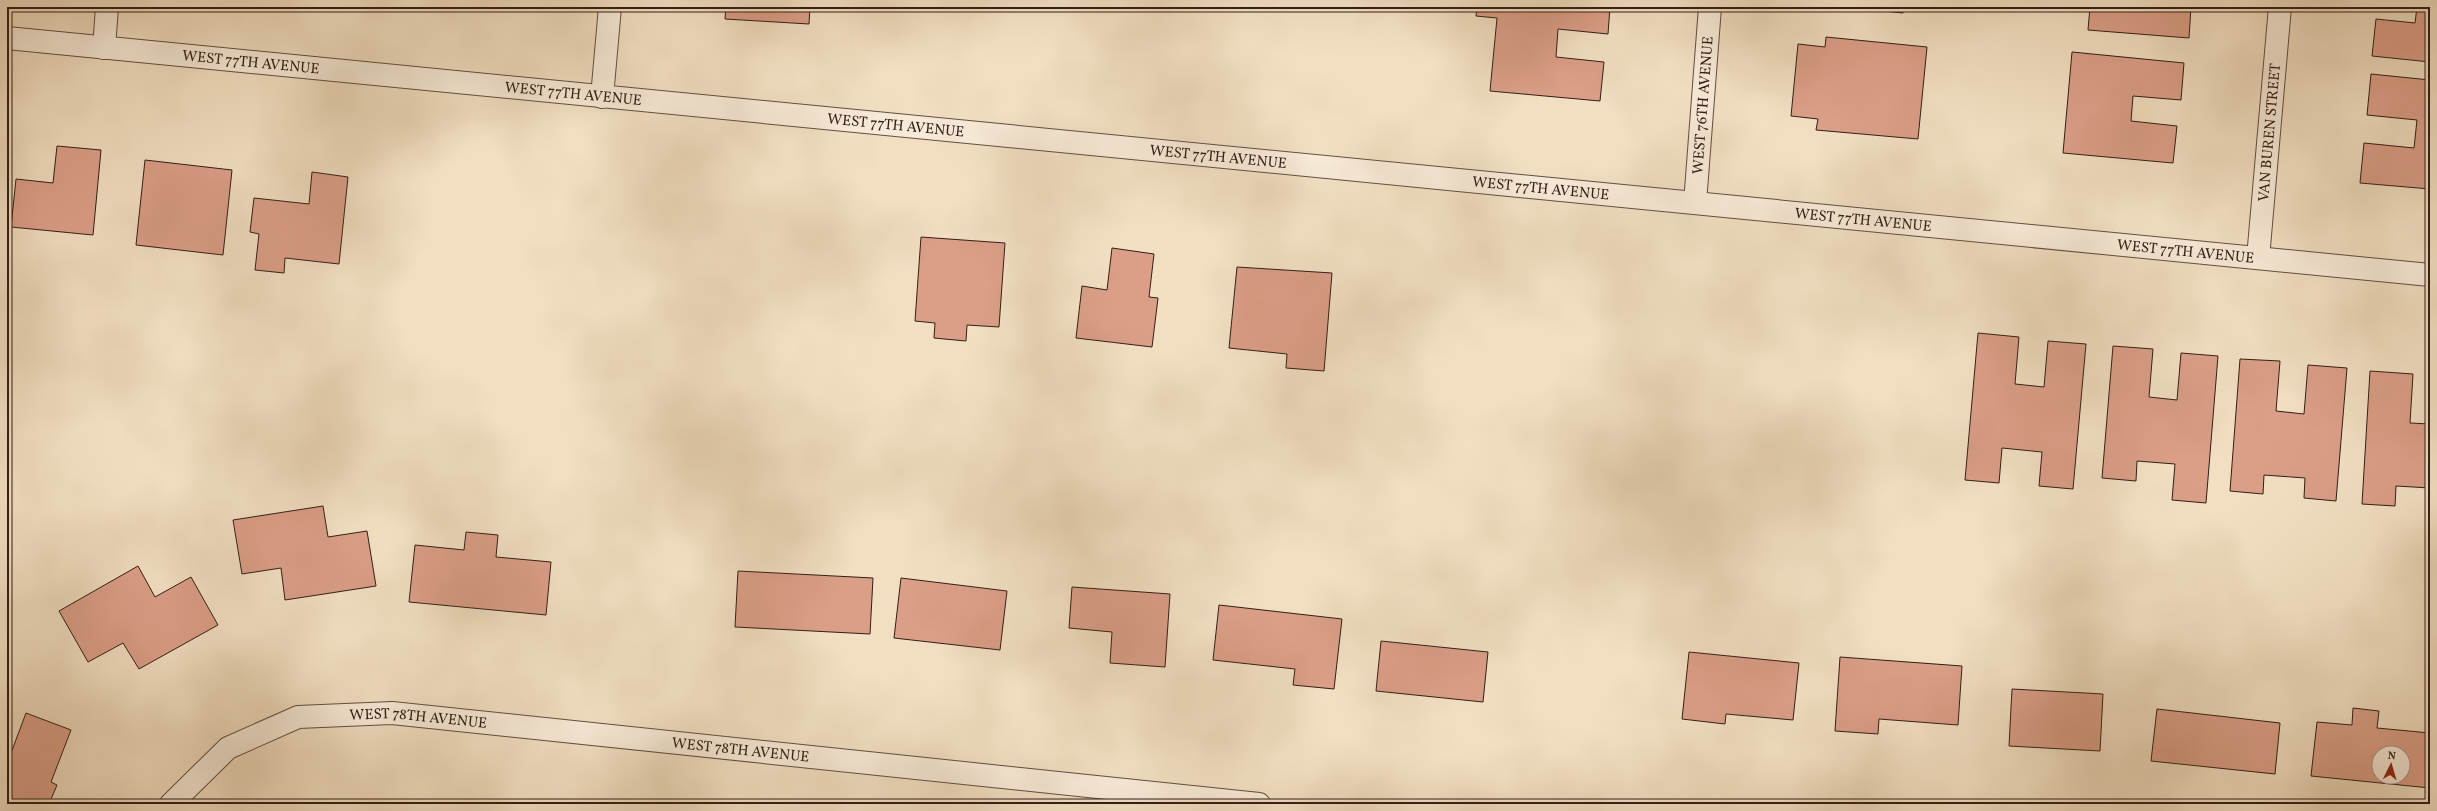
<svg xmlns="http://www.w3.org/2000/svg" width="2437" height="811" font-family="Vollkorn,serif">
	<style>
		.building { fill: #db9f88; stroke: #321e16; fill-rule: evenodd }
		.lines { fill: none; stroke-linecap: round; stroke-linejoin: round }
		.street-casing { stroke: #624e41; stroke-width: 24 }
		.street { stroke: #f7ead7; stroke-width: 22 }
		.labels { text-anchor: middle; stroke-width: 3.5; stroke-linejoin: round; paint-order: stroke }
		.street-label { font-size: 15px; fill: #321e16; stroke: #f7ead7 }
	</style>
	<rect width="100%" height="100%" fill="#f2dfc2"/>
	<filter id="stains"><feTurbulence type="fractalNoise" baseFrequency=".005" numOctaves="4"/><feColorMatrix values="0 0 0 0 .2 0 0 0 0 .09 0 0 0 0 .02 0 0 0 .5 -.17"/></filter>
	<radialGradient id="worn" r=".72"><stop offset=".6" stop-color="#630" stop-opacity="0"/><stop offset="1" stop-color="#630" stop-opacity=".3"/></radialGradient>
	<!-- building -->
	<g class="building">
		<polygon points="726,7 810,7 809,24 725,19"/>
		<polygon points="1477,7 1610,7 1608,34 1558,29 1556,57 1604,62 1600,101 1490,91 1497,18 1476,16"/>
		<polygon points="1846,7 1903,7 1903,13"/>
		<polygon points="2090,7 2191,7 2189,38 2088,30"/>
		<polygon points="2417,7 2430,7 2430,62 2372,56 2376,19 2415,23"/>
		<polygon points="1826,37 1927,47 1918,139 1816,130 1818,119 1791,116 1798,44 1825,47"/>
		<polygon points="2072,52 2184,63 2181,100 2133,96 2131,121 2177,126 2173,163 2063,153"/>
		<polygon points="2371,74 2430,80 2430,189 2360,183 2364,143 2414,148 2417,120 2367,115"/>
		<polygon points="57,146 101,150 93,235 11,227 16,179 53,183"/>
		<polygon points="145,160 232,170 223,255 136,245"/>
		<polygon points="312,172 348,177 339,264 285,258 284,273 255,270 259,234 250,232 254,198 309,204"/>
		<polygon points="921,237 1005,243 999,327 967,325 966,341 934,338 935,323 915,321"/>
		<polygon points="1112,248 1154,254 1149,297 1158,298 1152,347 1076,338 1082,286 1107,290"/>
		<polygon points="1237,267 1332,273 1324,371 1286,368 1287,354 1229,348"/>
		<polygon points="1978,333 2019,337 2015,384 2044,387 2048,341 2086,344 2073,489 2039,486 2042,452 2002,448 1999,483 1965,480"/>
		<polygon points="2113,346 2153,349 2149,397 2177,400 2181,353 2218,356 2206,503 2172,500 2175,464 2137,461 2136,481 2102,478"/>
		<polygon points="2240,359 2280,361 2276,411 2304,414 2308,365 2347,368 2336,501 2304,498 2305,478 2264,475 2263,494 2230,491"/>
		<polygon points="2370,371 2413,374 2410,423 2430,424 2430,488 2396,486 2395,506 2362,504"/>
		<polygon points="323,506 328,537 367,531 376,586 285,600 281,568 242,574 233,520"/>
		<polygon points="466,532 498,535 496,557 551,562 546,615 409,602 415,545 464,550"/>
		<polygon points="138,566 155,597 191,577 218,625 139,669 123,643 88,662 59,611"/>
		<polygon points="738,571 873,578 870,634 735,627"/>
		<polygon points="901,578 1007,591 1000,650 894,638"/>
		<polygon points="1072,587 1170,594 1165,667 1110,663 1112,632 1069,628"/>
		<polygon points="1219,605 1342,619 1334,689 1293,685 1295,669 1213,660"/>
		<polygon points="1381,641 1488,652 1483,702 1376,691"/>
		<polygon points="1689,652 1799,663 1793,720 1726,714 1725,724 1682,719"/>
		<polygon points="1840,657 1962,666 1958,725 1879,719 1878,734 1835,731"/>
		<polygon points="2012,689 2103,694 2100,751 2009,746"/>
		<path d="M2353,708L2379,711L2377,728L2430,733V788L2311,776L2317,722L2352,725ZM2379,753H2403V777H2379Z"/>
		<polygon points="2157,709 2280,723 2275,774 2151,761"/>
		<polygon points="26,713 71,730 51,782 57,785 49,804 7,804 7,751 11,753"/>
	</g>
	<g class="lines">
		<!-- street casing -->
		<g class="street-casing">
			<g id="street">
				<path id="s1" d="M7,38L2430,275"/>
				<polyline points="104,48 107,7"/>
				<polyline points="602,97 610,7"/>
				<path id="s2" d="M1695,203L1710,7"/>
				<path id="s3" d="M2258,258L2280,7"/>
				<path id="s4" d="M171,804L228,748L298,717L392,713L1259,804"/>
			</g>
		</g>
		<!-- street -->
		<use href="#street" class="street"/>
	</g>
	<g class="labels">
		<!-- street labels -->
		<g class="street-label">
			<text dy="5" stroke="none"><textPath href="#s1" startOffset="245">WEST 77TH AVENUE</textPath></text>
			<text dy="5" stroke="none"><textPath href="#s1" startOffset="569">WEST 77TH AVENUE</textPath></text>
			<text dy="5" stroke="none"><textPath href="#s2" startOffset="98">WEST 76TH AVENUE</textPath></text>
			<text dy="5" stroke="none"><textPath href="#s1" startOffset="893">WEST 77TH AVENUE</textPath></text>
			<text dy="5" stroke="none"><textPath href="#s3" startOffset="126">VAN BUREN STREET</textPath></text>
			<text dy="5" stroke="none"><textPath href="#s1" startOffset="1217">WEST 77TH AVENUE</textPath></text>
			<text dy="5" stroke="none"><textPath href="#s1" startOffset="1541">WEST 77TH AVENUE</textPath></text>
			<text dy="5" stroke="none"><textPath href="#s1" startOffset="1865">WEST 77TH AVENUE</textPath></text>
			<text dy="5" stroke="none"><textPath href="#s1" startOffset="2189">WEST 77TH AVENUE</textPath></text>
			<text dy="5" stroke="none"><textPath href="#s4" startOffset="277">WEST 78TH AVENUE</textPath></text>
			<text dy="5" stroke="none"><textPath href="#s4" startOffset="601">WEST 78TH AVENUE</textPath></text>
		</g>
	</g>
	<!-- margin -->
	<rect width="2437" height="811" fill="none" stroke="#f2dfc2" stroke-width="24"/>
	<rect x="8" y="8" width="2421" height="795" fill="none" stroke="#321e16" stroke-width="2"/>
	<rect x="12" y="12" width="2413" height="787" fill="none" stroke="#321e16"/>
	<!-- north arrow -->
	<g transform="translate(2391 765) rotate(5)"><circle r="19" fill="#f7ead7" stroke="#a8988a"/>
	<path d="M0-3L7 15L0 10L-7 15Z" fill="#8f2418"/>
	<text y="-6" font-size="11" font-weight="bold" text-anchor="middle" fill="#321e16">N</text>
	</g>
	<rect width="100%" height="100%" filter="url(#stains)"/>
	<rect width="100%" height="100%" fill="url(#worn)"/>
</svg>
